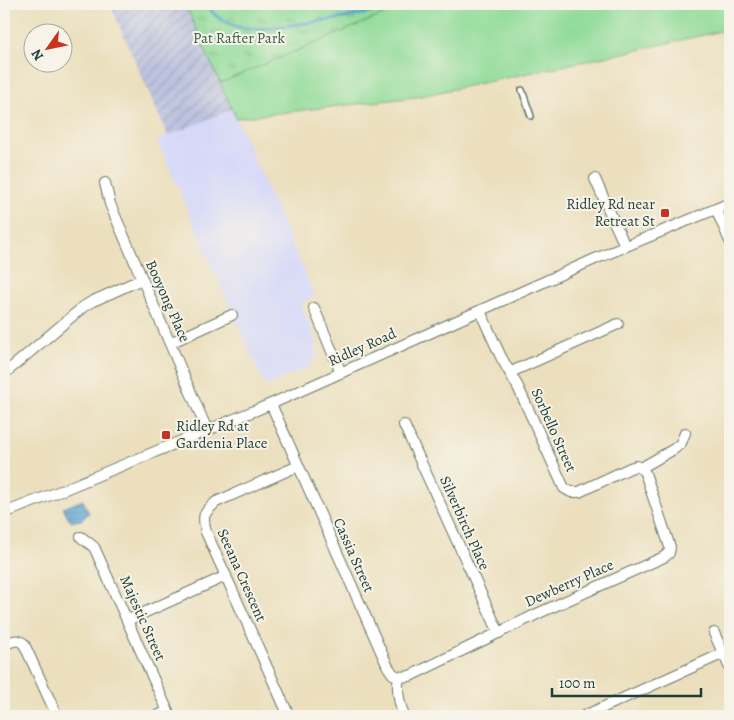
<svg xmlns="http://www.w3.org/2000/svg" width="734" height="720" font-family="Alegreya,serif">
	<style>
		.built { fill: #d5d8f9 }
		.industrial { fill: url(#industrial-furrows) }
		.grass { fill: #90db98; stroke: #588c66 }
		.park { fill: url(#park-tufts); stroke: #588c66 }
		.water { fill: url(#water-rules); stroke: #3b6f82 }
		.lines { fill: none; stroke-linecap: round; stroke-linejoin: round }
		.stream { stroke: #57a1cf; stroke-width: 3 }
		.lane-casing { stroke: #667664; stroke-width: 8 }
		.street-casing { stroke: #667664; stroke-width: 12 }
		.lane { stroke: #fff; stroke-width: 5 }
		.street { stroke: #fff; stroke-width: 10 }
		.poi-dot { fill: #c8321e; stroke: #f7f3e8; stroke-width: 2 }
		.labels { text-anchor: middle; stroke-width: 4; stroke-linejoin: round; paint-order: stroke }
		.park-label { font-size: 15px; fill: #365d48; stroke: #f7f3e8 }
		.poi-label { font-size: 15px; fill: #1f3d34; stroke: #f7f3e8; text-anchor: end }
		.street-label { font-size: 15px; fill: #1f3d34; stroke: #f7f3e8 }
	</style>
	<defs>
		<pattern id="industrial-furrows" width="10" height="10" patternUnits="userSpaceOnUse" patternTransform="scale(1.25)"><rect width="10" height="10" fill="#bdc3de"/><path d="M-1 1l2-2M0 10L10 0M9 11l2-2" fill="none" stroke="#a2a8bf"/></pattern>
		<pattern id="park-tufts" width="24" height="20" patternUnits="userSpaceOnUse" patternTransform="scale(1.25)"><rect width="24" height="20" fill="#90db98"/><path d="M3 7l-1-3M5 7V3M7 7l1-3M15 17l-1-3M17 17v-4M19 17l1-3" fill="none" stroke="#75b37d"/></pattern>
		<pattern id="water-rules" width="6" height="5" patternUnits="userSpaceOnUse" patternTransform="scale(1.25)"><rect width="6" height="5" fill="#57a1cf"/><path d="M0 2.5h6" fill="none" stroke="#4784a9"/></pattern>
	</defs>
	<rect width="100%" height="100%" fill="#f7f3e8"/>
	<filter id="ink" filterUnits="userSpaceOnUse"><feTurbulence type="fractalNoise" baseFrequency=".02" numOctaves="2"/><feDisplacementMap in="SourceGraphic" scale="10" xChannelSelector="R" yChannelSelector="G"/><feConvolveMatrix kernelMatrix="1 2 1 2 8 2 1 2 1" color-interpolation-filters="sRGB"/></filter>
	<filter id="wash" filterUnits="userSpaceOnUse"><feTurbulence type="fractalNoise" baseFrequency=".0096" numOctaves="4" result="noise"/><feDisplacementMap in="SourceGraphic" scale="20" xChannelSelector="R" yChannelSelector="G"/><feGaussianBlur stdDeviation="1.12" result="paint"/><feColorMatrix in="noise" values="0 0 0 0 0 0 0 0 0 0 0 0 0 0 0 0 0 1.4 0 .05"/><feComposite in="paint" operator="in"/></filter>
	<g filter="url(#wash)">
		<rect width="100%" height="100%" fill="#ebdfbd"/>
		<!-- built -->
		<polygon class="built" points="232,109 315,296 300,303 313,332 317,357 311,363 312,365 265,386 157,140"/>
		<!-- industrial -->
		<polygon class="industrial" points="110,4 185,4 232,109 168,136"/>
		<!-- grass -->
		<polygon class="grass" points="408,4 730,4 730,29 628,52 416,97 236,118 220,83"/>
		<!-- park -->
		<polygon class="park" points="185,4 408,4 220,83"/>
		<!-- water -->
		<polygon class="water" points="83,500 89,513 82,520 71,522 63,508"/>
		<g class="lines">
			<!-- stream -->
			<polyline class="stream" points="206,4 214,14 222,20 238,27 262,29 344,18 372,12 391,4"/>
		</g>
	</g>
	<g filter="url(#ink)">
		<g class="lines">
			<!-- lane casing -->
			<g class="lane-casing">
				<polyline id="lane" points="522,90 531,116"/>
			</g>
			<!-- street casing -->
			<g class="street-casing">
				<g id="street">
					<polyline points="595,179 625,246"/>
					<polyline points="105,183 110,204 207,430"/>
					<polyline points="716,209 730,241"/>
					<polyline points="314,308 341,373"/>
					<polyline points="480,311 501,357 518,387 564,488 571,492 579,492 630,468 636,466 641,468 674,449 681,443 685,433"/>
					<polyline points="170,343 232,315"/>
					<polyline points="511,372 618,324"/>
					<polyline points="4,374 83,307 91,302 142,279"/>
					<path d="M271,404L388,667L393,674L399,677C396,691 399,703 404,716"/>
					<polyline points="404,425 499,633"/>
					<polyline points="4,513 53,494 271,404 595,259 730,203"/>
					<polyline points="81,537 94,547 170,716"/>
					<polyline points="128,620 226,576"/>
					<polyline points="714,633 730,668"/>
					<path d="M4,645C12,641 17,638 24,644L57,716"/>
					<polyline points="399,677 410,676 539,613 664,557 669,553 670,547 645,473 641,468"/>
					<polyline points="157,716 168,711"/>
					<path d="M289,716L206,532C202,515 203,514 216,502L298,466"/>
					<polyline points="584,716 724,653"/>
				</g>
			</g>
			<!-- lane -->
			<use href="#lane" class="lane"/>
			<!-- street -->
			<use href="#street" class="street"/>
		</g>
	</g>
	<!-- markers -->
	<g class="poi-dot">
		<rect x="660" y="208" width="10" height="10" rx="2.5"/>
		<rect x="161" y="430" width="10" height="10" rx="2.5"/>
	</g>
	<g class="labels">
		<!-- park labels -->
		<g class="park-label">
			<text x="239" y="43">Pat Rafter Park</text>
		</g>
		<!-- poi labels -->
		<g class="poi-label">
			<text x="655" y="209">Ridley Rd near<tspan x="655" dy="17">Retreat St</tspan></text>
			<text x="176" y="431" text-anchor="start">Ridley Rd at<tspan x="176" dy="17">Gardenia Place</tspan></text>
		</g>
		<!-- street labels -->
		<g class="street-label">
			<text transform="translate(168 301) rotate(66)" y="5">Booyong Place</text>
			<text transform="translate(362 347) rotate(-24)" y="5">Ridley Road</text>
			<text transform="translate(554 430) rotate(66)" y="5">Sorbello Street</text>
			<text transform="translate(465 523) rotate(66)" y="5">Silverbirch Place</text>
			<text transform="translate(354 555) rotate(66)" y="5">Cassia Street</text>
			<text transform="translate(242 575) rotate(66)" y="5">Seeana Crescent</text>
			<text transform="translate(569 583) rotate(-24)" y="5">Dewberry Place</text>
			<text transform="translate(143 618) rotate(66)" y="5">Majestic Street</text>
		</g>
	</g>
	<!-- margin -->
	<rect width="734" height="720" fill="none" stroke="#f7f3e8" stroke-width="20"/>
	<!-- north arrow -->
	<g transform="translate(48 48) rotate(237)"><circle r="24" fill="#f7f3e8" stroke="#a1aaa0"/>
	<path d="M0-4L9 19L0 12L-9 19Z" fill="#c8321e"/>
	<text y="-8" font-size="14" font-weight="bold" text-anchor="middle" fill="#1f3d34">N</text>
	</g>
	<!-- scale -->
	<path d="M552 688v8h149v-8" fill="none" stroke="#1f3d34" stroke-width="2.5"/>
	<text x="559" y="688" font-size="15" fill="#1f3d34" stroke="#f7f3e8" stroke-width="4" paint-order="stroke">100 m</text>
</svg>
